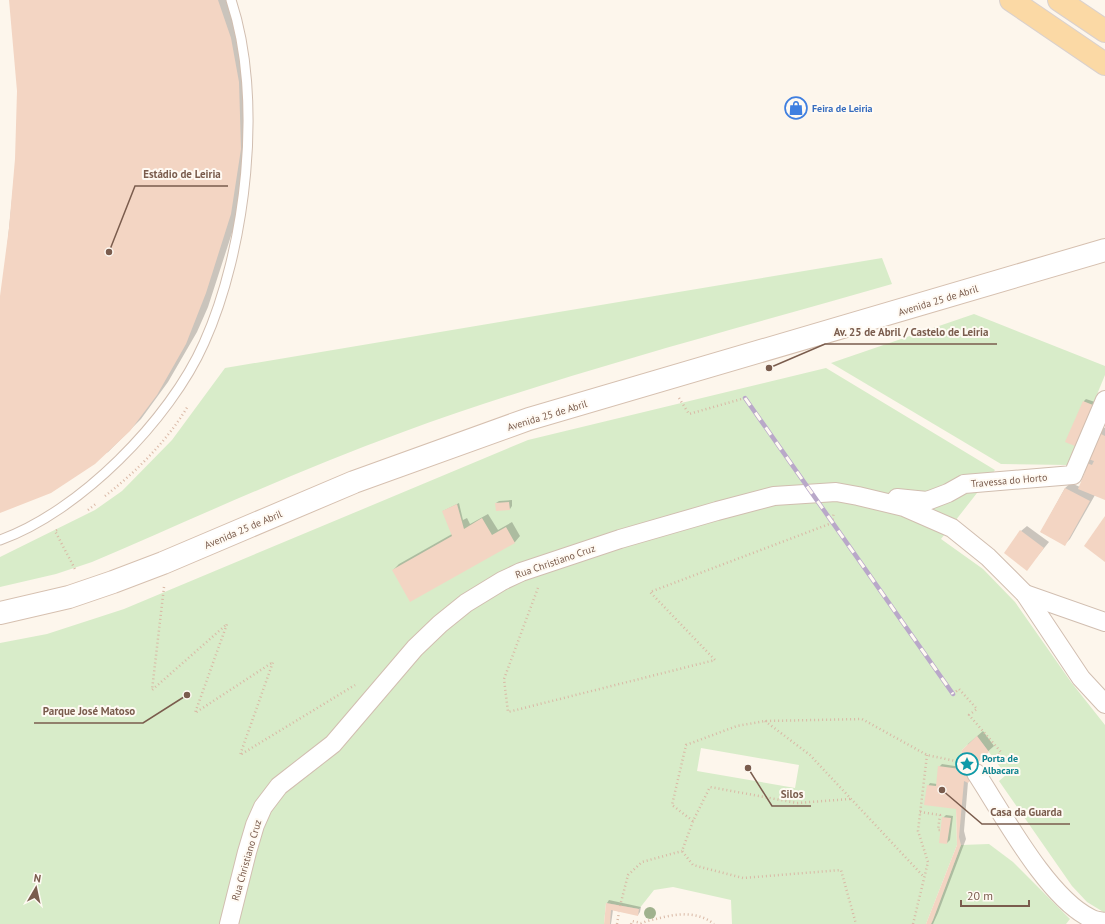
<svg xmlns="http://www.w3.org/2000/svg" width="1105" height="924" font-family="'PT Sans',sans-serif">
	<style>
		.green { fill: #d8ecc9; fill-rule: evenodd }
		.shadow { fill: #0003 }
		.building { fill: #f3d5c3 }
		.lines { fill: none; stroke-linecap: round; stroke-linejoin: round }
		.lane-casing { stroke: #d1beb0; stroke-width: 11 }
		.street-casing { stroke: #d1beb0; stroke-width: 20 }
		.secondary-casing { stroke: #d6c0b0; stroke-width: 24 }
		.primary-casing { stroke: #dad1cd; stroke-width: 24 }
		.path { stroke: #d9b8a5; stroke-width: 2.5; stroke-dasharray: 1 3; stroke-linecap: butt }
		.lane { stroke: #fff; stroke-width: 9 }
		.street { stroke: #fff; stroke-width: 18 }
		.secondary { stroke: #fff; stroke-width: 22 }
		.primary { stroke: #fbd9a5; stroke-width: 22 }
		.rail-casing { stroke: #b9a8c9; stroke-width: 4.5 }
		.rail { stroke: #fffaf3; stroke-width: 3; stroke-dasharray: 9; stroke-linecap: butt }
		.tree { fill: #a0b28e }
		.labels { text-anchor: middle; stroke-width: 4; stroke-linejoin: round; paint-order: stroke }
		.shop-label { font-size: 10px; font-weight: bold; fill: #366cbe; stroke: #fffaf3; text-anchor: start }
		.street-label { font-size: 10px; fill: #7a5c4d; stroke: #fffaf3 }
		.culture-label { font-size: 10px; font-weight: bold; fill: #0d838f; stroke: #fffaf3; text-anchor: start }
		.leader { fill: none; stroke: #7a5c4d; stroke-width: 1.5 }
		.callout-dot { fill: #7a5c4d; stroke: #fffaf3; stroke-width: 1.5 }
		.callout-label { font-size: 11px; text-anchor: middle; font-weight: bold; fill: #7a5c4d; stroke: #fffaf3; stroke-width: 4; stroke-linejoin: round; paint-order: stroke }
	</style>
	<rect width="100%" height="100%" fill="#fdf6ec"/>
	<!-- green -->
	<g class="green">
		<path d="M882,258L892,284C729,331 562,374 403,432C298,470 195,518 92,562L56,574L0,587V557L95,510L122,491L172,440L225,368Z"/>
		<polygon points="974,314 1105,366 1105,375 1068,465 1001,464 831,363"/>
		<path d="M826,368L995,470L941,539L983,569L1015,602L1071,682L1105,725V913L1087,902L1072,886L999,781L1006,775L977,736L962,750L956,809L957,845L926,924H732L731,900L673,887L654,890L639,909L606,903L604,924H0V643L47,634L124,609L528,440ZM701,748L799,765L795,788L697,771Z"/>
		<polygon points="989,844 1013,862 1070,919 1066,924 931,924 961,845"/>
	</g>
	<!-- shadow -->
	<g class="shadow">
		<polygon points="10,0 233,0 249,70 252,138 242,202 208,307 197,332 168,382 141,419 108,452 0,512 0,300 3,288 16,159 18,91"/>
		<polygon points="1086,399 1095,402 1075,445 1084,401"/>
		<polygon points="1103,427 1105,428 1105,499 1095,495 1070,539 1065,544 1041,532 1065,488 1071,483 1080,487 1087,472 1082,470 1097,433"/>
		<polygon points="512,500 512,506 510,509 496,503 499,501"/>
		<polygon points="459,503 463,520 467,518 470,524 488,514 498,530 512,522 520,536 515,542 469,568 393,570 399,564 452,534 443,511"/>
		<polygon points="1027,526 1049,542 1027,569 1021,531"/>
		<polygon points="983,731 994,746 975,763 972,760 971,764 979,770 968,782 964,831 966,839 938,913 933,924 927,924 958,845 957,807 928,786 930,783 937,784 939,767 942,764 961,767 968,744"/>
		<polygon points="946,815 953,816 950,840 947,843 943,818"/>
		<polygon points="609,900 641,907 640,912 638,915 613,910 611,924 605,924 607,903"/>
	</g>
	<!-- building -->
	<g class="building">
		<polygon points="9,0 218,0 231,38 239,82 241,149 231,214 206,293 186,344 157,395 130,431 95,464 51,493 0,513 0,296 9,228 15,159 17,91"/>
		<polygon points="1083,401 1093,405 1075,446 1065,442"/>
		<polygon points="1097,432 1105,436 1105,500 1078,489 1085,472 1081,470 1084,462 1092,465 1094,461 1085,458"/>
		<polygon points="1065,488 1090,501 1065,546 1040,532"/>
		<polygon points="509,502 510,510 496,511 495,503"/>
		<polygon points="457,504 464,529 482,518 492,535 506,527 515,543 410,602 392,570 452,536 442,511"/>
		<polygon points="1105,516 1105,562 1084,546"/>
		<polygon points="1020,530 1044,548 1027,571 1004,553"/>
		<polygon points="977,736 989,752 975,765 968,758 966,769 974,776 968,783 964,781 959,837 961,845 933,920 931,924 926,924 957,845 956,809 924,805 927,785 936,786 938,766 960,769 962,750"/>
		<polygon points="942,817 951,818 947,844 939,843"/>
		<polygon points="606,903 639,909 638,916 611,910 610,924 604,924"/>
	</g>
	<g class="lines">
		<!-- lane casing -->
		<g class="lane-casing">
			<path id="lane" d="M0,540C79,512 170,420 204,343C246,250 264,98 231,0"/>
		</g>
		<!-- street casing -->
		<g class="street-casing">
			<g id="street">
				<polyline points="897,498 927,501 948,493 964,484 1073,475 1105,400"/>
				<polyline points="1025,594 1105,622"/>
				<path d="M976,773C1003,814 1047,897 1090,918C1095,921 1100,921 1105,922"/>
				<polyline points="229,924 247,852 255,825 263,807 279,786 333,744 415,648 440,624 466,603 502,581 521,572 620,539 717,511 774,496 836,492 858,496 904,507 952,528 988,557 1025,594 1081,678 1105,704"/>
			</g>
		</g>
		<!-- secondary casing -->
		<g class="secondary-casing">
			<polyline id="secondary" points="0,613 69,597 113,582 163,563 354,482 529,419 1105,250"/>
		</g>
		<!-- primary casing -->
		<g class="primary-casing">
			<g id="primary">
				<polyline points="1011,0 1105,64"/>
				<polyline points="1059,0 1105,31"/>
			</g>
		</g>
		<!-- path -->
		<g class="path">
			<polyline points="679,398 689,414 745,398"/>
			<path d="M105,496C137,471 167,441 188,406"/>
			<polyline points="88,510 97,503"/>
			<polyline points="57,530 55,531 76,571"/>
			<polyline points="164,587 152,690 227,624 195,713 273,662 240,755 355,685"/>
			<polyline points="538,588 504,679 508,712 715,660 650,592 832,523 834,512"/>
			<polyline points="953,694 959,689 977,709 969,715 1001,752 992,760"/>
			<polyline points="765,721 810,755 924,877"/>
			<polyline points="850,799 797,803 710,787 693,821 682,851 693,865 743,878 841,870 856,924"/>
			<polyline points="920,812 940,815 938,830 940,830"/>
			<polyline points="693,821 672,805 686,745 737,726 765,721 862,719 927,755 960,762"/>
			<polyline points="620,906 628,875 642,862 682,851"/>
			<polyline points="617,924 619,912"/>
			<polyline points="631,924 632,921 641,923"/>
			<path d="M641,924C645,921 651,920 656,919C675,914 696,910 714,924"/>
			<polyline points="913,924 928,862 918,831 927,755"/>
		</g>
		<!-- lane -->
		<use href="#lane" class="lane"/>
		<!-- street -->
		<use href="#street" class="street"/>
		<!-- secondary -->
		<use href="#secondary" class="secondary"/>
		<!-- primary -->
		<use href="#primary" class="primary"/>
		<!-- rail casing -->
		<g class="rail-casing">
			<polyline id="rail" points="745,398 953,694"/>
		</g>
		<!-- rail -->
		<use href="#rail" class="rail"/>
	</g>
	<!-- trees -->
	<circle class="tree" cx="650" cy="913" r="6"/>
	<!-- icons -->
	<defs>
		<g id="shop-ring" transform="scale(1.15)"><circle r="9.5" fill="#fffaf3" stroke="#3f7fe0" stroke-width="1.5"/><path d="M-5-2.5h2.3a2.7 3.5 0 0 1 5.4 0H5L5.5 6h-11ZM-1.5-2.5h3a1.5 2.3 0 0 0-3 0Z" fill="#3f7fe0"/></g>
		<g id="sight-ring" transform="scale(1.15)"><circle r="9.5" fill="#fffaf3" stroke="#0f9aa8" stroke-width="1.5"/><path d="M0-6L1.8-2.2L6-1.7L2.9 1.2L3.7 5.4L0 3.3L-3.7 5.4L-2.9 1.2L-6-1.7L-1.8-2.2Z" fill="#0f9aa8"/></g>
	</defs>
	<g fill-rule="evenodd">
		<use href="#shop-ring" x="796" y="108"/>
		<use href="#sight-ring" x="967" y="764"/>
	</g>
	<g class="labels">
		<!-- shop labels -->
		<g class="shop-label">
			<text x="812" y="112">Feira de Leiria</text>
		</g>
		<!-- street labels -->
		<g class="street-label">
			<text transform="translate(938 300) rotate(-17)" y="4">Avenida 25 de Abril</text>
			<text transform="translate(547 415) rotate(-17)" y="4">Avenida 25 de Abril</text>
			<text transform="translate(1009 480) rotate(-5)" y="4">Travessa do Horto</text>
			<text transform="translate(243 529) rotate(-23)" y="4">Avenida 25 de Abril</text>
			<text transform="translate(555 561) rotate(-19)" y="4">Rua Christiano Cruz</text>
			<text transform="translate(246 860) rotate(-74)" y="4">Rua Christiano Cruz</text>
		</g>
		<!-- culture labels -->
		<g class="culture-label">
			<text x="982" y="762">Porta de<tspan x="982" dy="12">Albacara</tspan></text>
		</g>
	</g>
	<!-- callouts -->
	<path class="leader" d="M109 252L135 186H228M769 368L825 344H997M187 695L143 723H34M748 768L772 806H811M942 790L982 824H1070"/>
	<g class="callout-dot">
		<circle cx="109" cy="252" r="4"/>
		<circle cx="769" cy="368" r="4"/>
		<circle cx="187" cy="695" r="4"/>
		<circle cx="748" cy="768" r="4"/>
		<circle cx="942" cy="790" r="4"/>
	</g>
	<g class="callout-label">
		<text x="182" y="178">Estádio de Leiria</text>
		<text x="911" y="336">Av. 25 de Abril / Castelo de Leiria</text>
		<text x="89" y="715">Parque José Matoso</text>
		<text x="792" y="798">Silos</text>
		<text x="1026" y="816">Casa da Guarda</text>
	</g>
	<!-- north arrow -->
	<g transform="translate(36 888) rotate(9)" stroke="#fffaf3" stroke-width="3" paint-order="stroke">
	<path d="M0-3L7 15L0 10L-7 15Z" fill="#7a5c4d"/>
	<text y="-6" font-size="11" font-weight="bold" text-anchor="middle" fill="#7a5c4d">N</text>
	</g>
	<!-- scale -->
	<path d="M961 900v6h68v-6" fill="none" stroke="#7a5c4d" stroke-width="2"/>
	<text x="967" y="900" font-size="12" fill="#7a5c4d" stroke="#fffaf3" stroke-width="3" paint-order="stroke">20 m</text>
</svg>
